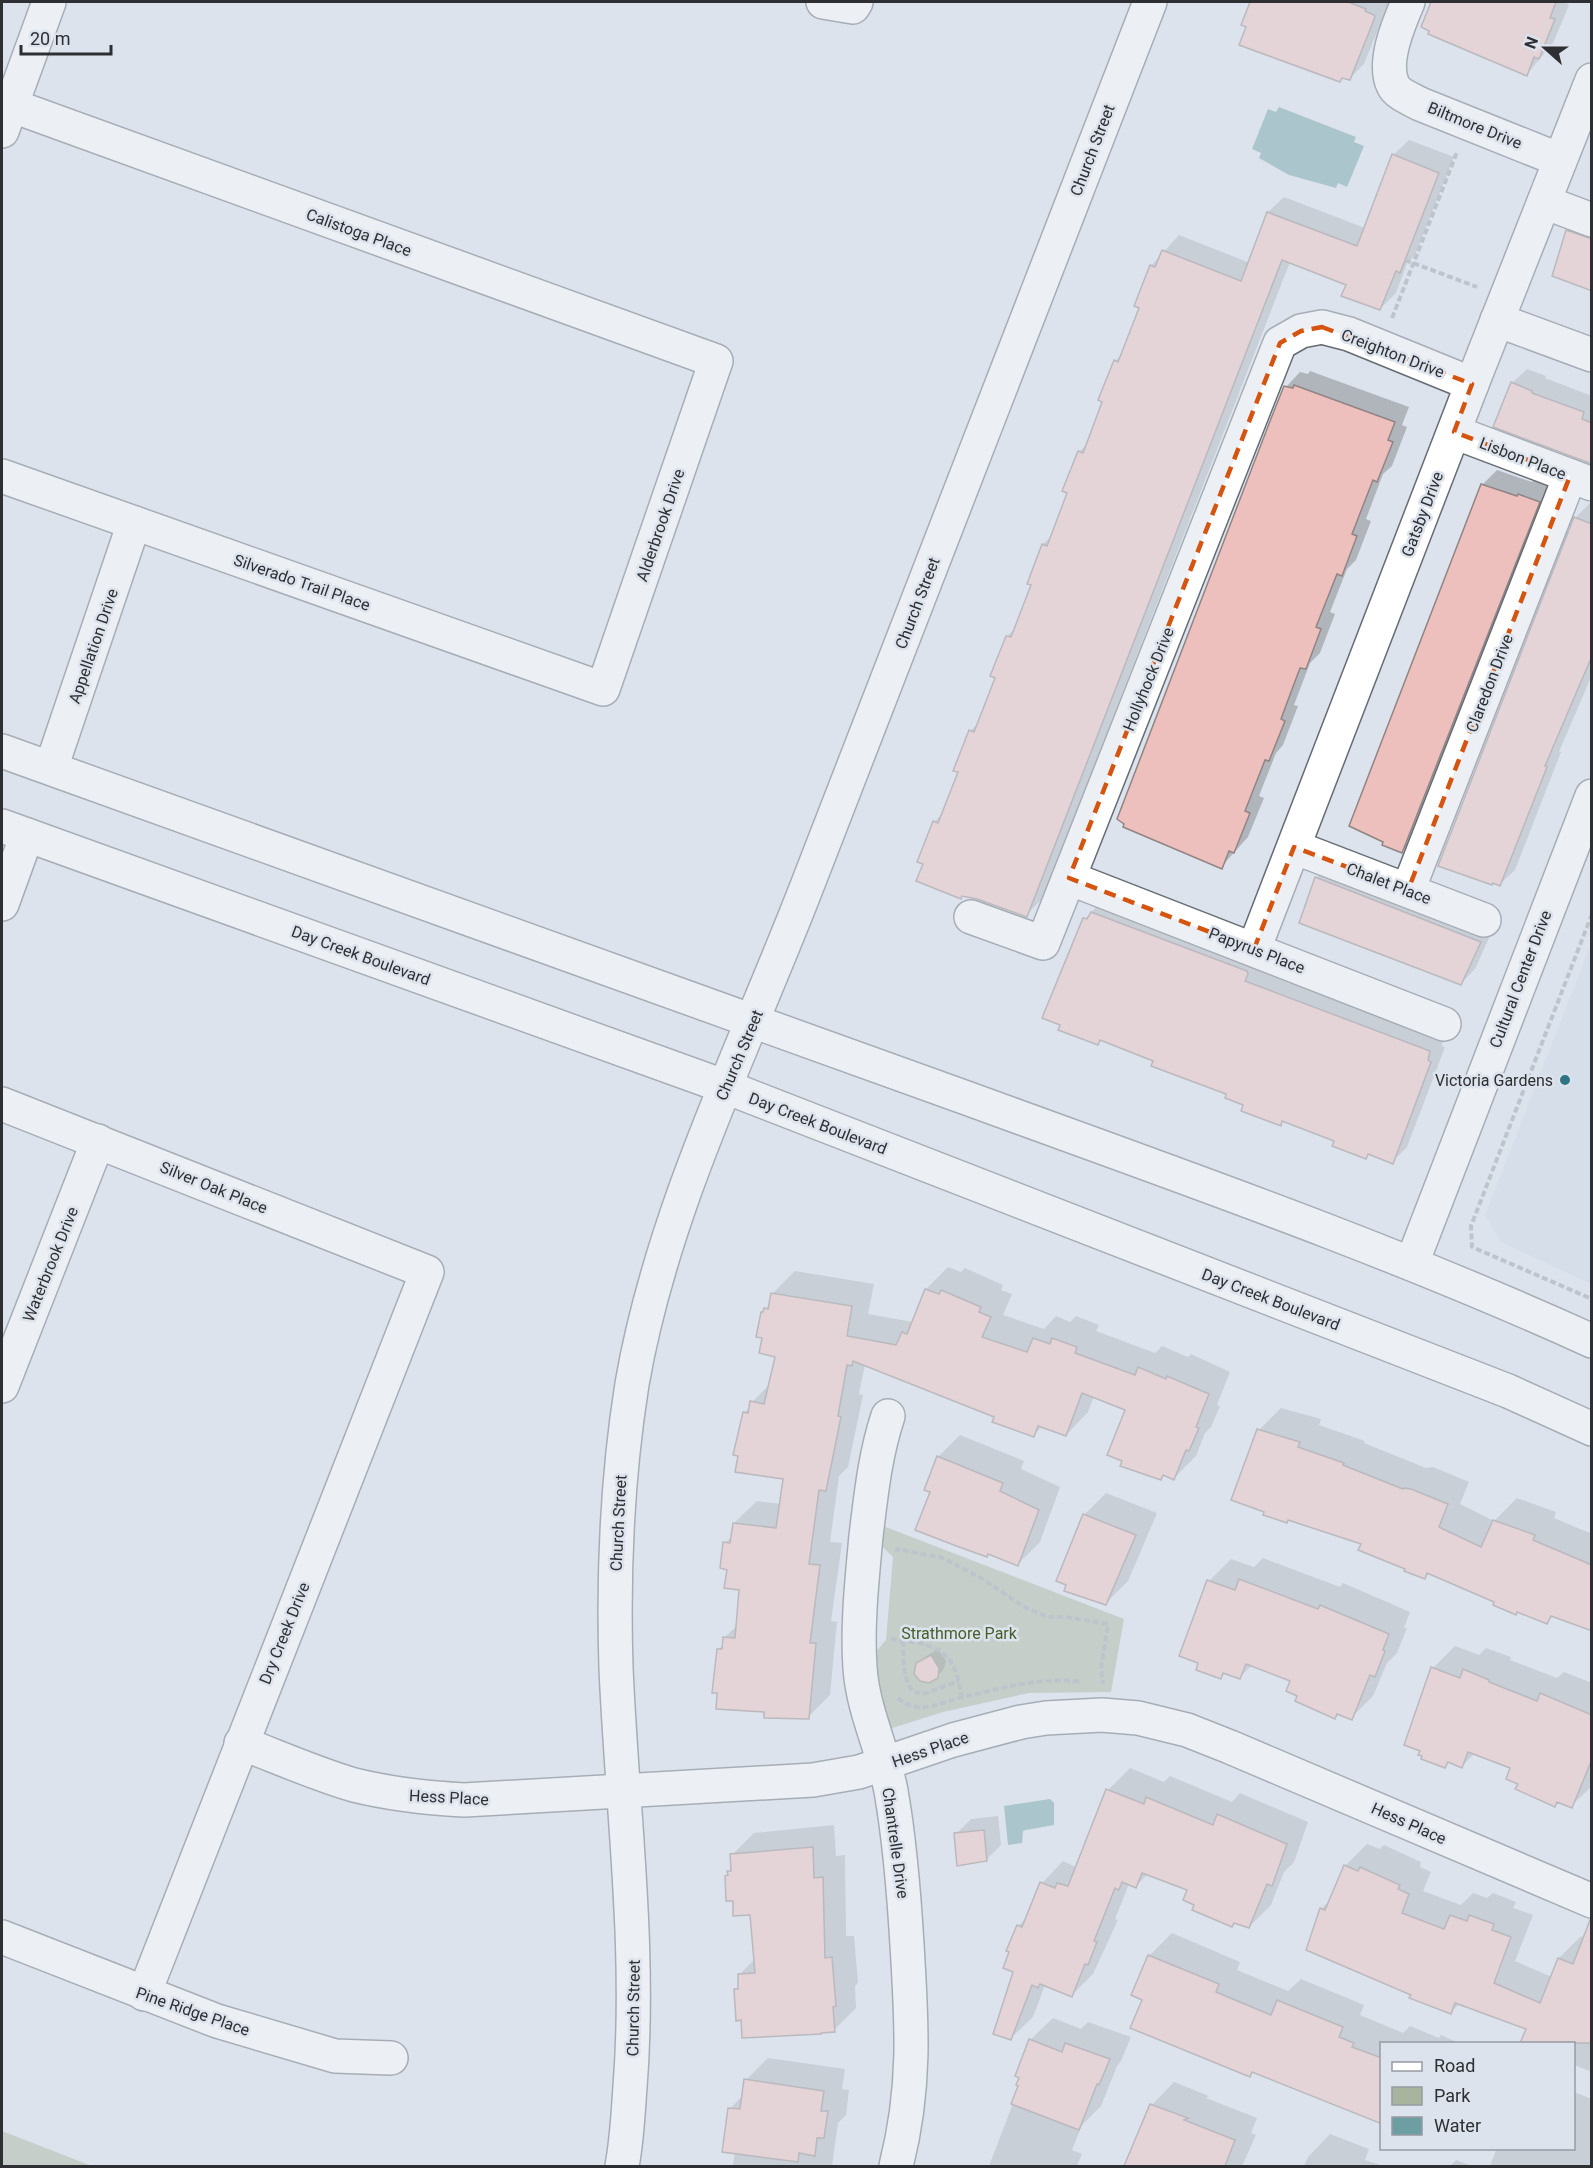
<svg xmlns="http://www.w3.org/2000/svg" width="1593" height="2168" font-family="Roboto,sans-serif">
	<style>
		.built { fill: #ccd7e5 }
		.green { fill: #a8b49e }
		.water { fill: #6d9fa2 }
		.shadow { fill: #0003 }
		.building { fill: #edbfbd; stroke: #908584; stroke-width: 1.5 }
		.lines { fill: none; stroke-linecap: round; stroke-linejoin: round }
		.minor-casing { stroke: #666c73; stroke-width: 36 }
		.major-casing { stroke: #666c73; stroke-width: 36 }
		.path { stroke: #989da3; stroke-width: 4; stroke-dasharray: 6 3; stroke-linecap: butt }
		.minor { stroke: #fff; stroke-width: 33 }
		.major { stroke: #fff; stroke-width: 33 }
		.marked { fill: none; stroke: #d55510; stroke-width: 4.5; stroke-dasharray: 12 8; stroke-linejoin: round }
		.poi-dot { fill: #2e7482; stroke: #dde3ec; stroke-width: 2 }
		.labels { text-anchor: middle; stroke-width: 5; stroke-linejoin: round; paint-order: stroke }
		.street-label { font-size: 16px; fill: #2d2f32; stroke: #dde3ec }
		.poi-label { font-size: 16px; fill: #2d2f32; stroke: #dde3ec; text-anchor: end }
		.park-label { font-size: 16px; fill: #455f2a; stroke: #dde3ec }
	</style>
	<rect width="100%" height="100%" fill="#dde3ec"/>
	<!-- built -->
	<polygon class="built" points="1591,944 1592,1284 1591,1284 1501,1242 1485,1215"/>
	<!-- green -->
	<g class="green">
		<polygon points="883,1526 1124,1619 1111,1692 1029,1693 943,1712 886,1730 874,1654 886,1640 893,1557 882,1546"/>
		<polygon points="2,2131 92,2166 2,2166"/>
	</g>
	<!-- water -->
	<g class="water">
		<polygon points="1279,107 1356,137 1354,142 1364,146 1347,187 1338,183 1336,188 1289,175 1259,158 1261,153 1252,149 1268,109 1276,112"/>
		<polygon points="1050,1799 1054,1803 1054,1825 1026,1830 1023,1831 1022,1843 1008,1845 1004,1806"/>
	</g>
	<!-- shadow -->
	<g class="shadow">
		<polygon points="1251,2 1389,2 1364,64 1350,78 1243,24"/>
		<polygon points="1433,2 1565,2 1569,5 1553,43 1527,74 1423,26"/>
		<polygon points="1409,140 1454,157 1415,255 1407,263 1396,293 1380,309 1348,284 1290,262 1042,899 1026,915 924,863 934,822 944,812 960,771 970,731 980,721 997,677 1007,636 1017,627 1033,584 1029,583 1043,544 1053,535 1069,493 1079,452 1089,442 1104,401 1115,361 1123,353 1141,307 1151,266 1179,235 1250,263 1268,212 1284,197 1365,228 1393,155"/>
		<polygon points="1582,217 1592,220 1592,290 1568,231"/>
		<polygon points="1527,369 1546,376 1545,378 1592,396 1592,462 1512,383"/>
		<polygon points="1310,371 1409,407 1402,425 1407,427 1392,466 1383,474 1366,519 1371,521 1356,560 1347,569 1330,612 1335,614 1320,653 1310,663 1294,705 1298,706 1283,745 1276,753 1259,796 1264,798 1248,837 1221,867 1286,387 1300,372 1308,374"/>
		<polygon points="1497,470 1532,482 1534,480 1553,488 1417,837 1402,851 1482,485"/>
		<polygon points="1590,503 1592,675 1559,752 1561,752 1515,870 1500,884 1575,518"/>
		<polygon points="1331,863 1494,927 1475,969 1460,984 1316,878"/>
		<polygon points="1099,904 1444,1037 1442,1046 1445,1047 1407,1147 1392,1162 1370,1153 1365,1157 1336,1140 1284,1120 1280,1124 1228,1094 1155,1060 1102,1040 1098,1044 1085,919"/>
		<polygon points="948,1267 961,1272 965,1268 1003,1285 1001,1290 1012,1294 1003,1315 1044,1329 1056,1316 1070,1322 1076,1316 1099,1325 1096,1331 1155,1353 1162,1346 1188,1357 1191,1354 1230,1372 1217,1405 1220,1406 1211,1427 1205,1433 1196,1456 1174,1478 1165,1474 1161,1479 1127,1410 1094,1396 1088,1412 1066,1435 1043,1426 1033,1435 996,1417 865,1364 859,1394 863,1395 848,1467 839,1476 830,1542 842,1543 831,1621 837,1622 830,1695 808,1717 766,1711 718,1650 724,1644 724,1638 738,1625 741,1588 728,1568 725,1543 733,1535 734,1523 757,1501 781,1504 785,1478 744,1413 751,1406 752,1402 771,1383 777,1355 763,1337 762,1313 771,1303 773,1293 795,1271 874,1284 868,1314 913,1322 926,1289"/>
		<polygon points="1281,1408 1321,1419 1319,1425 1365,1441 1364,1443 1426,1468 1433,1467 1469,1482 1460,1504 1494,1521 1517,1498 1556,1512 1554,1518 1592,1534 1592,1630 1554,1615 1546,1623 1430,1573 1425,1577 1363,1544 1259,1430"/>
		<polygon points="960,1435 1024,1461 1021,1469 1060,1487 1040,1542 1018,1564 989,1553 932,1491 938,1457"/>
		<polygon points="1106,1493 1157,1513 1128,1581 1106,1603 1084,1515"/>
		<polygon points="1263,1558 1340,1587 1343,1583 1410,1612 1404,1628 1407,1628 1397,1653 1387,1663 1373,1696 1351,1718 1339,1713 1335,1717 1299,1695 1292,1680 1252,1665 1240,1677 1226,1672 1221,1677 1209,1581 1231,1559 1254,1567"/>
		<polygon points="1455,1646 1479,1655 1486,1648 1511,1657 1510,1660 1557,1678 1564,1672 1592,1683 1592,1786 1571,1806 1559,1801 1555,1805 1520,1783 1512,1767 1475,1753 1462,1766 1450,1761 1445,1766 1433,1668"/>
		<polygon points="938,1649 946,1661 944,1669 937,1676 918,1664 925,1657"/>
		<polygon points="1130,1768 1164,1782 1170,1776 1232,1802 1240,1793 1308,1822 1294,1862 1284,1872 1271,1905 1249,1927 1236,1922 1232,1926 1196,1904 1189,1890 1148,1874 1136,1886 1129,1884 1115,1919 1118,1920 1093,1974 1071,1996 1045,1985 1033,2017 1011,2038 1018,1926 1028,1916 1042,1883 1063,1861 1076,1867 1108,1790"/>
		<polygon points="998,1816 1001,1845 986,1860 956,1834 971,1819"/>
		<polygon points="834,1825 836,1856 845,1855 846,1936 854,1936 858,1983 855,1986 856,2008 834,2030 743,2019 736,1990 740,1985 739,1975 755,1959 751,1914 734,1899 726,1876 733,1868 732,1855 754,1833"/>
		<polygon points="1367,1844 1380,1849 1384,1845 1421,1862 1420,1867 1431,1872 1423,1891 1461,1905 1473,1893 1487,1898 1493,1893 1516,1902 1513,1908 1533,1915 1515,1961 1552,1977 1559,1958 1581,1936 1592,1940 1592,2068 1589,2071 1574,2065 1574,2044 1526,2044 1522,2042 1528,2028 1460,2003 1451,2012 1412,1994 1321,1909 1331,1899 1345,1866"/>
		<polygon points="1172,1933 1240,1962 1237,1970 1288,1991 1301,1979 1364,2005 1360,2015 1403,2033 1410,2026 1439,2038 1441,2035 1461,2044 1382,2044 1382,2121 1254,2071 1250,2075 1144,1999 1133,1995 1150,1955"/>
		<polygon points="1053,2018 1081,2029 1088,2022 1131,2037 1121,2061 1117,2066 1101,2106 1082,2125 1072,2150 1082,2154 1077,2166 989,2166 1020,2085 1030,2040"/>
		<polygon points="768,2058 845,2069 842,2089 849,2090 846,2115 838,2123 832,2166 733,2166 735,2152 730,2109 743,2095 746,2080"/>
		<polygon points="1174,2082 1209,2096 1206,2098 1257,2118 1251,2133 1256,2135 1242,2166 1126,2166 1152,2105"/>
		<polygon points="1574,2092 1592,2099 1592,2166 1490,2166 1497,2148 1574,2148"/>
		<polygon points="1330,2134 1369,2149 1365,2160 1383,2166 1304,2166 1308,2157"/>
		<polygon points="1456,2160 1472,2166 1450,2166"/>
	</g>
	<!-- building -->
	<g class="building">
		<polygon points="1250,2 1348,2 1366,9 1365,11 1374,15 1375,17 1350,80 1342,78 1340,82 1239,45 1246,27 1241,25"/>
		<polygon points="1431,2 1556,2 1550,18 1555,19 1539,59 1534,57 1527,76 1428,34 1429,31 1421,27"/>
		<polygon points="1392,154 1439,173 1400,273 1396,271 1380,310 1341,296 1346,285 1282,260 1027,917 977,899 962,896 961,899 916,881 923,864 917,862 933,821 938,823 958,772 953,771 969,730 974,732 995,678 990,676 1006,636 1011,637 1031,585 1027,584 1042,544 1047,546 1067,493 1062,491 1078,451 1083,453 1102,402 1098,400 1114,360 1118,362 1139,308 1134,306 1150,265 1155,267 1162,250 1241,281 1267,212 1357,246"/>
		<polygon points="1566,230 1592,239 1592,291 1552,276"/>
		<polygon points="1511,382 1532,391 1532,393 1584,412 1582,419 1592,423 1592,464 1493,427"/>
		<polygon points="1294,385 1395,422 1388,440 1393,442 1377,482 1373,480 1352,534 1357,536 1342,576 1337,574 1316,627 1321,629 1306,669 1300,668 1281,719 1285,721 1269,761 1265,760 1245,811 1250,813 1234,853 1229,851 1222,869 1123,827 1124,824 1117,819 1272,416 1284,386 1293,388"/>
		<polygon points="1481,484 1517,496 1518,494 1540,502 1402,853 1382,845 1383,842 1349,826"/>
		<polygon points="1574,517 1592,524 1592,656 1545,766 1547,767 1500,886 1493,883 1492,885 1438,866"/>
		<polygon points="1315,877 1481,942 1461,985 1299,923"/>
		<polygon points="1091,912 1247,971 1248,974 1245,981 1430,1051 1428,1060 1431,1062 1393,1164 1368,1154 1366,1159 1332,1146 1334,1141 1282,1121 1281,1126 1241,1111 1243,1105 1225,1098 1226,1094 1151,1066 1153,1061 1100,1040 1098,1045 1058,1030 1060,1025 1042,1018 1083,918 1087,919"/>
		<polygon points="925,1289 939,1294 941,1290 981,1307 979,1312 991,1317 982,1337 1027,1352 1033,1338 1050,1344 1052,1338 1077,1347 1075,1353 1135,1375 1138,1367 1166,1379 1167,1376 1209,1394 1196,1427 1199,1428 1189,1451 1186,1450 1174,1480 1163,1475 1161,1480 1120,1466 1122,1461 1107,1455 1125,1410 1082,1393 1066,1436 1038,1426 1034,1437 992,1422 994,1417 853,1361 852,1366 847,1365 838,1416 841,1417 826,1491 819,1490 809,1564 820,1565 810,1643 816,1643 809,1719 764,1718 764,1712 716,1709 717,1693 712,1693 717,1649 722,1649 723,1637 735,1638 739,1590 724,1588 727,1570 720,1568 723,1542 730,1543 733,1523 776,1528 783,1479 735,1472 738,1456 733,1455 743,1412 748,1413 750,1401 764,1404 775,1357 759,1353 762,1338 756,1337 761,1312 763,1312 764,1308 768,1309 771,1293 852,1306 847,1336 896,1345 902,1332 907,1334"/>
		<polygon points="1257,1429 1300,1442 1298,1447 1344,1463 1343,1465 1403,1489 1404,1488 1411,1489 1448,1504 1439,1527 1481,1547 1493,1520 1535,1535 1533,1540 1592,1565 1592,1631 1551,1616 1547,1624 1517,1612 1516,1615 1493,1605 1494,1602 1427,1573 1425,1579 1404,1571 1405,1569 1358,1550 1361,1544 1288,1520 1287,1523 1263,1515 1264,1512 1231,1500"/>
		<polygon points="937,1456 1003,1483 1000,1491 1039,1510 1018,1566 988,1554 987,1557 959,1547 915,1530 930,1492 924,1490"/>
		<polygon points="1083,1514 1136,1535 1106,1605 1064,1591 1066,1585 1056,1581"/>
		<polygon points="1239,1579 1318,1609 1320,1605 1389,1634 1383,1650 1385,1651 1375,1677 1370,1675 1352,1720 1337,1714 1335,1719 1295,1701 1297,1696 1286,1691 1290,1681 1246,1664 1240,1679 1223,1673 1221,1679 1196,1670 1198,1663 1179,1656 1207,1580 1235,1590"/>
		<polygon points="931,1655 939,1668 938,1678 929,1683 920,1681 914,1674 916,1663"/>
		<polygon points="1431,1667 1460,1678 1463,1669 1489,1680 1489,1682 1537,1701 1540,1693 1592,1715 1592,1759 1572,1808 1557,1802 1555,1807 1515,1789 1518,1784 1506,1779 1510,1768 1468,1752 1462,1768 1448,1762 1445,1768 1421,1759 1422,1756 1418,1755 1420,1751 1404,1745"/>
		<polygon points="1106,1789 1144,1804 1146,1797 1213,1825 1217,1814 1287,1844 1272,1886 1267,1884 1249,1928 1234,1923 1232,1927 1192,1910 1194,1905 1183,1900 1187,1890 1142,1873 1136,1888 1122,1882 1119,1890 1115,1888 1094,1941 1097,1942 1088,1965 1085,1964 1072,1997 1040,1984 1038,1988 1032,1985 1011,2040 993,2034 1013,1972 1003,1968 1009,1952 1006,1951 1017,1925 1022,1927 1040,1882 1055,1888 1057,1883 1068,1886"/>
		<polygon points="984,1830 987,1861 957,1866 954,1833"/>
		<polygon points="813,1847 814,1878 823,1877 825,1958 832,1957 836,2006 833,2007 835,2032 821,2033 821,2034 742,2038 741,2020 736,2021 734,1989 738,1989 738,1974 755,1973 750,1915 733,1916 733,1901 726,1901 725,1876 728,1875 727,1871 731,1871 730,1854"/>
		<polygon points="1344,1865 1358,1871 1360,1867 1400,1885 1398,1889 1409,1894 1402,1913 1444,1929 1450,1915 1467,1921 1469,1915 1494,1924 1492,1930 1511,1937 1494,1983 1540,2003 1558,1958 1573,1964 1590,1920 1592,1920 1592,2043 1520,2043 1526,2029 1455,2003 1451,2014 1409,1998 1411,1995 1306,1950 1320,1908 1325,1910"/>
		<polygon points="1148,1955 1219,1984 1216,1992 1271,2015 1277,2000 1343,2027 1339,2037 1354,2043 1352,2047 1382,2058 1382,2124 1252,2072 1250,2077 1130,2028 1142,2000 1131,1995"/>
		<polygon points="1029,2039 1062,2052 1065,2043 1110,2059 1099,2085 1097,2084 1079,2130 1011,2104 1018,2086 1016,2085 1019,2078 1015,2076"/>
		<polygon points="744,2079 824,2091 821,2111 828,2111 824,2138 817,2138 815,2156 799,2153 798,2162 722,2152 728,2108 740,2109"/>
		<polygon points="1150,2104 1188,2118 1184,2120 1235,2140 1225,2166 1124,2166"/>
	</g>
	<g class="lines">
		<!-- minor casing -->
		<g class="minor-casing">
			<g id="minor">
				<polyline points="823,2 853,7 856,2"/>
				<path d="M1408,2C1399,23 1382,62 1393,85C1397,94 1411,99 1420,104L1560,160"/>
				<polyline points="2,102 716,361 603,689 2,476"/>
				<polyline points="2,131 49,2"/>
				<polyline points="1544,202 1592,220"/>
				<polyline points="1497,320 1592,355"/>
				<polyline points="1454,432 1592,484"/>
				<polyline points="51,768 134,523"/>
				<polyline points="1294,847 1484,920"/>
				<polyline points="1069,878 1444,1024"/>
				<polyline points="1408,890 1570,476"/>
				<polyline points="2,904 27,835"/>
				<polyline points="971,917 1043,943 1280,343 1301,331 1322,327 1349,334 1472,384"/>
				<polyline points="1254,949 1472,384 1592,80"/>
				<polyline points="2,1104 427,1272 144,1994"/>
				<polyline points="1412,1263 1592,796"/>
				<polyline points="2,1386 98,1141"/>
				<path d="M888,1416C875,1455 871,1495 866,1536C862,1580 857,1625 860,1668C863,1711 883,1749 891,1791C900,1842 904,1894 907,1945C912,2025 916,2088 896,2166"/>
				<path d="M241,1743C278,1757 316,1774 354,1785C390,1794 427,1798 464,1800L813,1780L859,1772L953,1740L1021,1722L1046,1718L1102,1715L1138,1718L1187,1730L1230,1747L1592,1901"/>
				<polyline points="2,1937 217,2021 335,2056 391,2058"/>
			</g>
		</g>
		<!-- major casing -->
		<g class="major-casing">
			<g id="major">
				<path d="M2,751C325,867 649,982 972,1100C1180,1176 1390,1249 1592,1341"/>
				<polyline points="2,826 726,1087 1508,1391 1592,1429"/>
				<path d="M622,2166C627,2140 628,2114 630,2087C641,1947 622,1808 616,1668C613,1573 617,1478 632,1384C662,1210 746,1045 809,881C923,588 1036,295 1150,2"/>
			</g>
		</g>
		<!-- path -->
		<g class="path">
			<polyline points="1405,260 1477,287"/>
			<polyline points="1392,318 1457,152"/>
			<polyline points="1592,914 1471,1226 1472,1247 1592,1299"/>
			<polyline points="897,1552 897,1549 943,1558 981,1578 1026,1608 1048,1617 1066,1617 1108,1624 1101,1669 1103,1684"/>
			<path d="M891,1638C898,1642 909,1641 918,1643C952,1650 956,1667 962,1697C999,1689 1043,1676 1081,1682"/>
			<path d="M903,1641C903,1657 903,1677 912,1691L923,1694L959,1681"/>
			<path d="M898,1698C918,1716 939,1703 962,1697"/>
		</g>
		<!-- minor -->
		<use href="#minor" class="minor"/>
		<!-- major -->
		<use href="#major" class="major"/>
	</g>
	<!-- marked area -->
	<path d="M0 0H1593V2168H0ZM1322,327L1472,384L1454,432L1570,476L1408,890L1294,847L1254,949L1069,878L1280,343L1301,331Z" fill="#dde3ec" fill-opacity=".55" fill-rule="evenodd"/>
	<path class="marked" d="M1322,327L1472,384L1454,432L1570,476L1408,890L1294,847L1254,949L1069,878L1280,343L1301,331Z"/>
	<!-- markers -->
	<circle class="poi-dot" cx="1565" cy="1080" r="6"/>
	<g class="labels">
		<!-- street labels -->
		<g class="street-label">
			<text transform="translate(1475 125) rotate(22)" y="6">Biltmore Drive</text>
			<text transform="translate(1092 150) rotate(-69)" y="6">Church Street</text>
			<text transform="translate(359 232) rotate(20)" y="6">Calistoga Place</text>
			<text transform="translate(1393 353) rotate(21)" y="6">Creighton Drive</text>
			<text transform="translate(1523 458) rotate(21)" y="6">Lisbon Place</text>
			<text transform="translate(1422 514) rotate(-69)" y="6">Gatsby Drive</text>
			<text transform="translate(660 525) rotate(-71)" y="6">Alderbrook Drive</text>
			<text transform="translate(302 582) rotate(19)" y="6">Silverado Trail Place</text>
			<text transform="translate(917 603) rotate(-69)" y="6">Church Street</text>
			<text transform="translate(93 646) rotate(-71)" y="6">Appellation Drive</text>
			<text transform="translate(1148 679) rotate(-68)" y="6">Hollyhock Drive</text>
			<text transform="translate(1489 683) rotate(-69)" y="6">Claredon Drive</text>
			<text transform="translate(1389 883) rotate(21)" y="6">Chalet Place</text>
			<text transform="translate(1257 950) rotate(21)" y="6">Papyrus Place</text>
			<text transform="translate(361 955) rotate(20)" y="6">Day Creek Boulevard</text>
			<text transform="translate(1520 979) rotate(-69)" y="6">Cultural Center Drive</text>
			<text transform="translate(739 1055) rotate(-67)" y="6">Church Street</text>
			<text transform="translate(818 1123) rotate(21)" y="6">Day Creek Boulevard</text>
			<text transform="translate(214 1187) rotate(22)" y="6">Silver Oak Place</text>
			<text transform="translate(50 1264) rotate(-68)" y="6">Waterbrook Drive</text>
			<text transform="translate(1271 1299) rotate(21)" y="6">Day Creek Boulevard</text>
			<text transform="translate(618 1523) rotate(-87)" y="6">Church Street</text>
			<text transform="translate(284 1633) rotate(-68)" y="6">Dry Creek Drive</text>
			<text transform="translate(930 1749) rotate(-19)" y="6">Hess Place</text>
			<text transform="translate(449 1797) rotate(3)" y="6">Hess Place</text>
			<text transform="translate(1409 1823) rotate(24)" y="6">Hess Place</text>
			<text transform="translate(896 1843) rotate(82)" y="6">Chantrelle Drive</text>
			<text transform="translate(633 2008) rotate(-89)" y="6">Church Street</text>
			<text transform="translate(193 2011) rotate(19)" y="6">Pine Ridge Place</text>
		</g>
		<!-- poi labels -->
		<g class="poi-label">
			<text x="1553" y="1086">Victoria Gardens</text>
		</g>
		<!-- park labels -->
		<g class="park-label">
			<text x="959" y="1639">Strathmore Park</text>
		</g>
	</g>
	<!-- border -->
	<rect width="1593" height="2168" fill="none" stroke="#2d2f32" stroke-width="6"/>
	<!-- legend -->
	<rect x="1380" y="2042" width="195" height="108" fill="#dde3ec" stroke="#979ba2" stroke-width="1.5"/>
	<rect x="1392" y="2062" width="30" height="9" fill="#ffffff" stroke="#979ba2" stroke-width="1.5"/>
	<text x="1434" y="2072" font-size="18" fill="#2d2f32">Road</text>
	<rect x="1392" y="2087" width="30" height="18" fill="#a8b49e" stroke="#979ba2" stroke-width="1.5"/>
	<text x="1434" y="2102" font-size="18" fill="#2d2f32">Park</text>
	<rect x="1392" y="2117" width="30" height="18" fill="#6d9fa2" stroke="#979ba2" stroke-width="1.5"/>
	<text x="1434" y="2132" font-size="18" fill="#2d2f32">Water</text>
	<!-- north arrow -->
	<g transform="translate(1545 48) rotate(291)" stroke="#dde3ec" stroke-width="4.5" paint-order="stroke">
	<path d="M0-4.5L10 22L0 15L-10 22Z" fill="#2d2f32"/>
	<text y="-9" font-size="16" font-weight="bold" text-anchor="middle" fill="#2d2f32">N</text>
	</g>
	<!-- scale -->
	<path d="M21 45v9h90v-9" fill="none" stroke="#2d2f32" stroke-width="3"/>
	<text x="30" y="45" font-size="18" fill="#2d2f32" stroke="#dde3ec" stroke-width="4.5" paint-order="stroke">20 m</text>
</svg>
